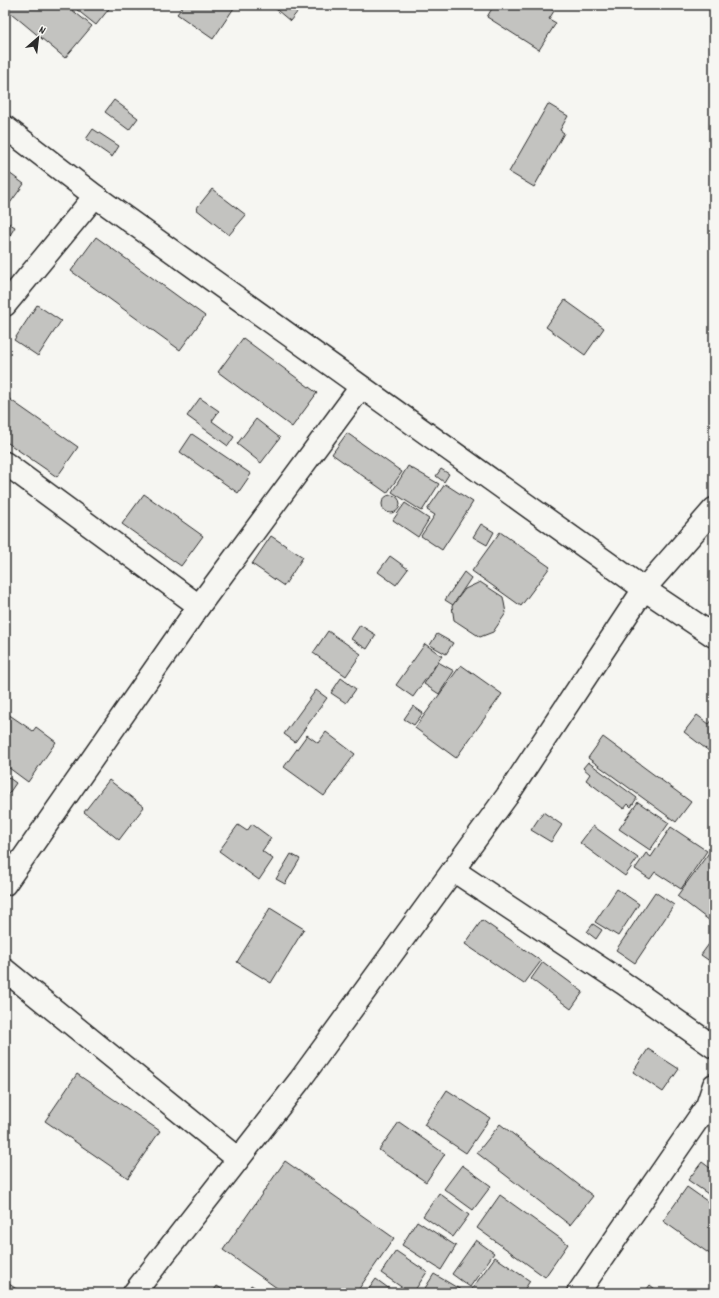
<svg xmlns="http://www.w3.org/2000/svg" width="719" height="1298" font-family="Dekko,sans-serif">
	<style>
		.building { fill: #c3c3c0; stroke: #2b2b2b }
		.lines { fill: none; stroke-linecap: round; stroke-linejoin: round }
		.minor-casing { stroke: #2b2b2b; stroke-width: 25 }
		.minor { stroke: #f6f6f2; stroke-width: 22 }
	</style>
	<rect width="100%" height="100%" fill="#f6f6f2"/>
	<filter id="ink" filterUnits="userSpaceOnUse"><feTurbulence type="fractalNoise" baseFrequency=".025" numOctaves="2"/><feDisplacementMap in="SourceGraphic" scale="8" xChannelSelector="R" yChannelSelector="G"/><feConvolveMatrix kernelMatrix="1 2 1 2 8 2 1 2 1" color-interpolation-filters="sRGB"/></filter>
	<g filter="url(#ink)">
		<!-- building -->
		<g class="building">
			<polygon points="5,5 66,5 92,26 65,58 5,8"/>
			<polygon points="71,5 112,5 96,25"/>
			<polygon points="184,5 236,5 213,39 177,14"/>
			<polygon points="271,5 303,5 290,21"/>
			<polygon points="494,5 545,5 554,11 549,19 556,23 539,50 487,17"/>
			<polygon points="114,100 138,118 129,130 105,112"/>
			<polygon points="548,104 568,116 560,130 564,133 534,187 509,172"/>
			<polygon points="93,129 119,146 112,157 86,139"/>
			<polygon points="5,170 24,184 5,210"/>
			<polygon points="212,189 246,215 229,235 196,209"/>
			<polygon points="5,221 15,227 7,240 5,239"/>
			<polygon points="96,237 205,316 180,350 71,271"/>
			<polygon points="565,300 604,328 585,355 546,327"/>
			<polygon points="37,305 61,321 38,356 14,340"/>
			<polygon points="243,338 317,393 292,427 218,372"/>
			<polygon points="5,396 78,447 57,477 5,441"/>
			<polygon points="200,398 219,411 212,421 234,437 228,446 187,416"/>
			<polygon points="256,419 280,438 261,463 237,444"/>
			<polygon points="347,433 402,472 387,493 332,454"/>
			<polygon points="192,434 251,474 238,493 180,452"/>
			<polygon points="408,466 439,484 422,511 392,492"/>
			<polygon points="441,469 449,474 444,482 436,476"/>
			<polygon points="445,484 473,502 442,550 421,536 435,515 427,510"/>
			<polygon points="144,494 203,536 181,566 122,524"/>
			<circle cx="391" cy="504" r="9"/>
			<polygon points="405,503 429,519 418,537 393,520"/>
			<polygon points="481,524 494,532 487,545 473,537"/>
			<polygon points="500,532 550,567 521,606 472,571"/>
			<polygon points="271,536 303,557 284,586 252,564"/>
			<polygon points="390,556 408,569 396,585 378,572"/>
			<polygon points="464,572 471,578 453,605 445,600"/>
			<polygon points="480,582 503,597 506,613 493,632 480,637 454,620 452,606 465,589"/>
			<polygon points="360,625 376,635 367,649 351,639"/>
			<polygon points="328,631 361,654 346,676 313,653"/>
			<polygon points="437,634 453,643 446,654 430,645"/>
			<polygon points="425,644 442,656 413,697 396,685"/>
			<polygon points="438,662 454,671 439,694 424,684"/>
			<polygon points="461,665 502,694 456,758 415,728"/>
			<polygon points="341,678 356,689 346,703 331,693"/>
			<polygon points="316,690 327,698 295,742 284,734"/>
			<polygon points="413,706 423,713 414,725 404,719"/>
			<polygon points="5,712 33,731 36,727 56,742 28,782 5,765"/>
			<polygon points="697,715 709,724 714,718 714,755 684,732"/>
			<polygon points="326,732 355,754 324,796 284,767 307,735 318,743"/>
			<polygon points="603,737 691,802 676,822 588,758"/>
			<polygon points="588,762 637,798 631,807 628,804 624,809 586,780 590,774 583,768"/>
			<polygon points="5,775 16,783 5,799"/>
			<polygon points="109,780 144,807 119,840 84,812"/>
			<polygon points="638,802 669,823 650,850 619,829"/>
			<polygon points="543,812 562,825 551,842 531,830"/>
			<polygon points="252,824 271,838 262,851 273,859 259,880 219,851 238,825 247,831"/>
			<polygon points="593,826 638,858 625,876 580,843"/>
			<polygon points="671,827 707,851 681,889 655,872 650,879 635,869 646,853 651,857"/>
			<polygon points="711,850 714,853 714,924 677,896"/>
			<polygon points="291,854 300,859 285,884 276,879"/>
			<polygon points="617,889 639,904 618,936 595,922"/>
			<polygon points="655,892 674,905 635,963 616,950"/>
			<polygon points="270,908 304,929 271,983 237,962"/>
			<polygon points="482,920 541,961 524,984 465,944"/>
			<polygon points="593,924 602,930 596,939 587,932"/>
			<polygon points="714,937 714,964 701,955"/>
			<polygon points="543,962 583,992 571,1009 531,979"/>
			<polygon points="648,1049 679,1069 663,1092 633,1072"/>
			<polygon points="77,1074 160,1131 128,1178 45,1121"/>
			<polygon points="447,1090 490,1118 466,1153 424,1125"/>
			<polygon points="399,1122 445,1154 426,1182 379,1150"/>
			<polygon points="500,1124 593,1196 570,1225 477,1153"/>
			<polygon points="285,1161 394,1238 356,1293 284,1293 223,1250"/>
			<polygon points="702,1162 714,1171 714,1198 688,1180"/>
			<polygon points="462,1165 491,1186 473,1210 444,1189"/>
			<polygon points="687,1187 714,1206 714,1257 663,1221"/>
			<polygon points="439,1193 469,1215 453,1237 423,1216"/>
			<polygon points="500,1195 568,1244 545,1277 477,1228"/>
			<polygon points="417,1221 456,1246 441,1270 402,1245"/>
			<polygon points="476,1240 494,1253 470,1287 452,1274"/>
			<polygon points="396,1251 427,1272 413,1293 410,1293 381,1273"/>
			<polygon points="495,1257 530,1281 522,1293 469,1293"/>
			<polygon points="434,1274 461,1290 459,1293 422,1293"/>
			<polygon points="376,1279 395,1293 366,1293"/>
			<polygon points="5,1281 22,1293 5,1293"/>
			<polygon points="251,1285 264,1293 251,1293 248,1291"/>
			<polygon points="650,1285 660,1293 644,1293"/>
			<polygon points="217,1286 228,1293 212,1293"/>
		</g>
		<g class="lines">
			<!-- minor casing -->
			<g class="minor-casing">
				<g id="minor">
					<polyline points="5,127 95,196 644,589 714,636"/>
					<polyline points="5,305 95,196"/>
					<polyline points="5,463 199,606"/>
					<polyline points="453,870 623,983 714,1047"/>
					<polyline points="5,884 199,606 361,387"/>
					<polyline points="5,970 238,1159"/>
					<polyline points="134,1293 300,1080 507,796 644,589 714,509"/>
					<polyline points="578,1293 707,1106 714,1085"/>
				</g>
			</g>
			<!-- minor -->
			<use href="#minor" class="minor"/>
		</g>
	</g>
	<!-- margin -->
	<rect width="719" height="1298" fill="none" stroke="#f6f6f2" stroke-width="20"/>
	<rect x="10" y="10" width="699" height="1278" fill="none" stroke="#2b2b2b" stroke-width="1.5" filter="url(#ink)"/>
	<!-- north arrow -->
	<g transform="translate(38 38) rotate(28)" stroke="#f6f6f2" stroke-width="3" paint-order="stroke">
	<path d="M0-3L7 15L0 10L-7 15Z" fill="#2b2b2b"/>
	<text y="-6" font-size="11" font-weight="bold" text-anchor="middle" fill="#2b2b2b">N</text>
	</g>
</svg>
